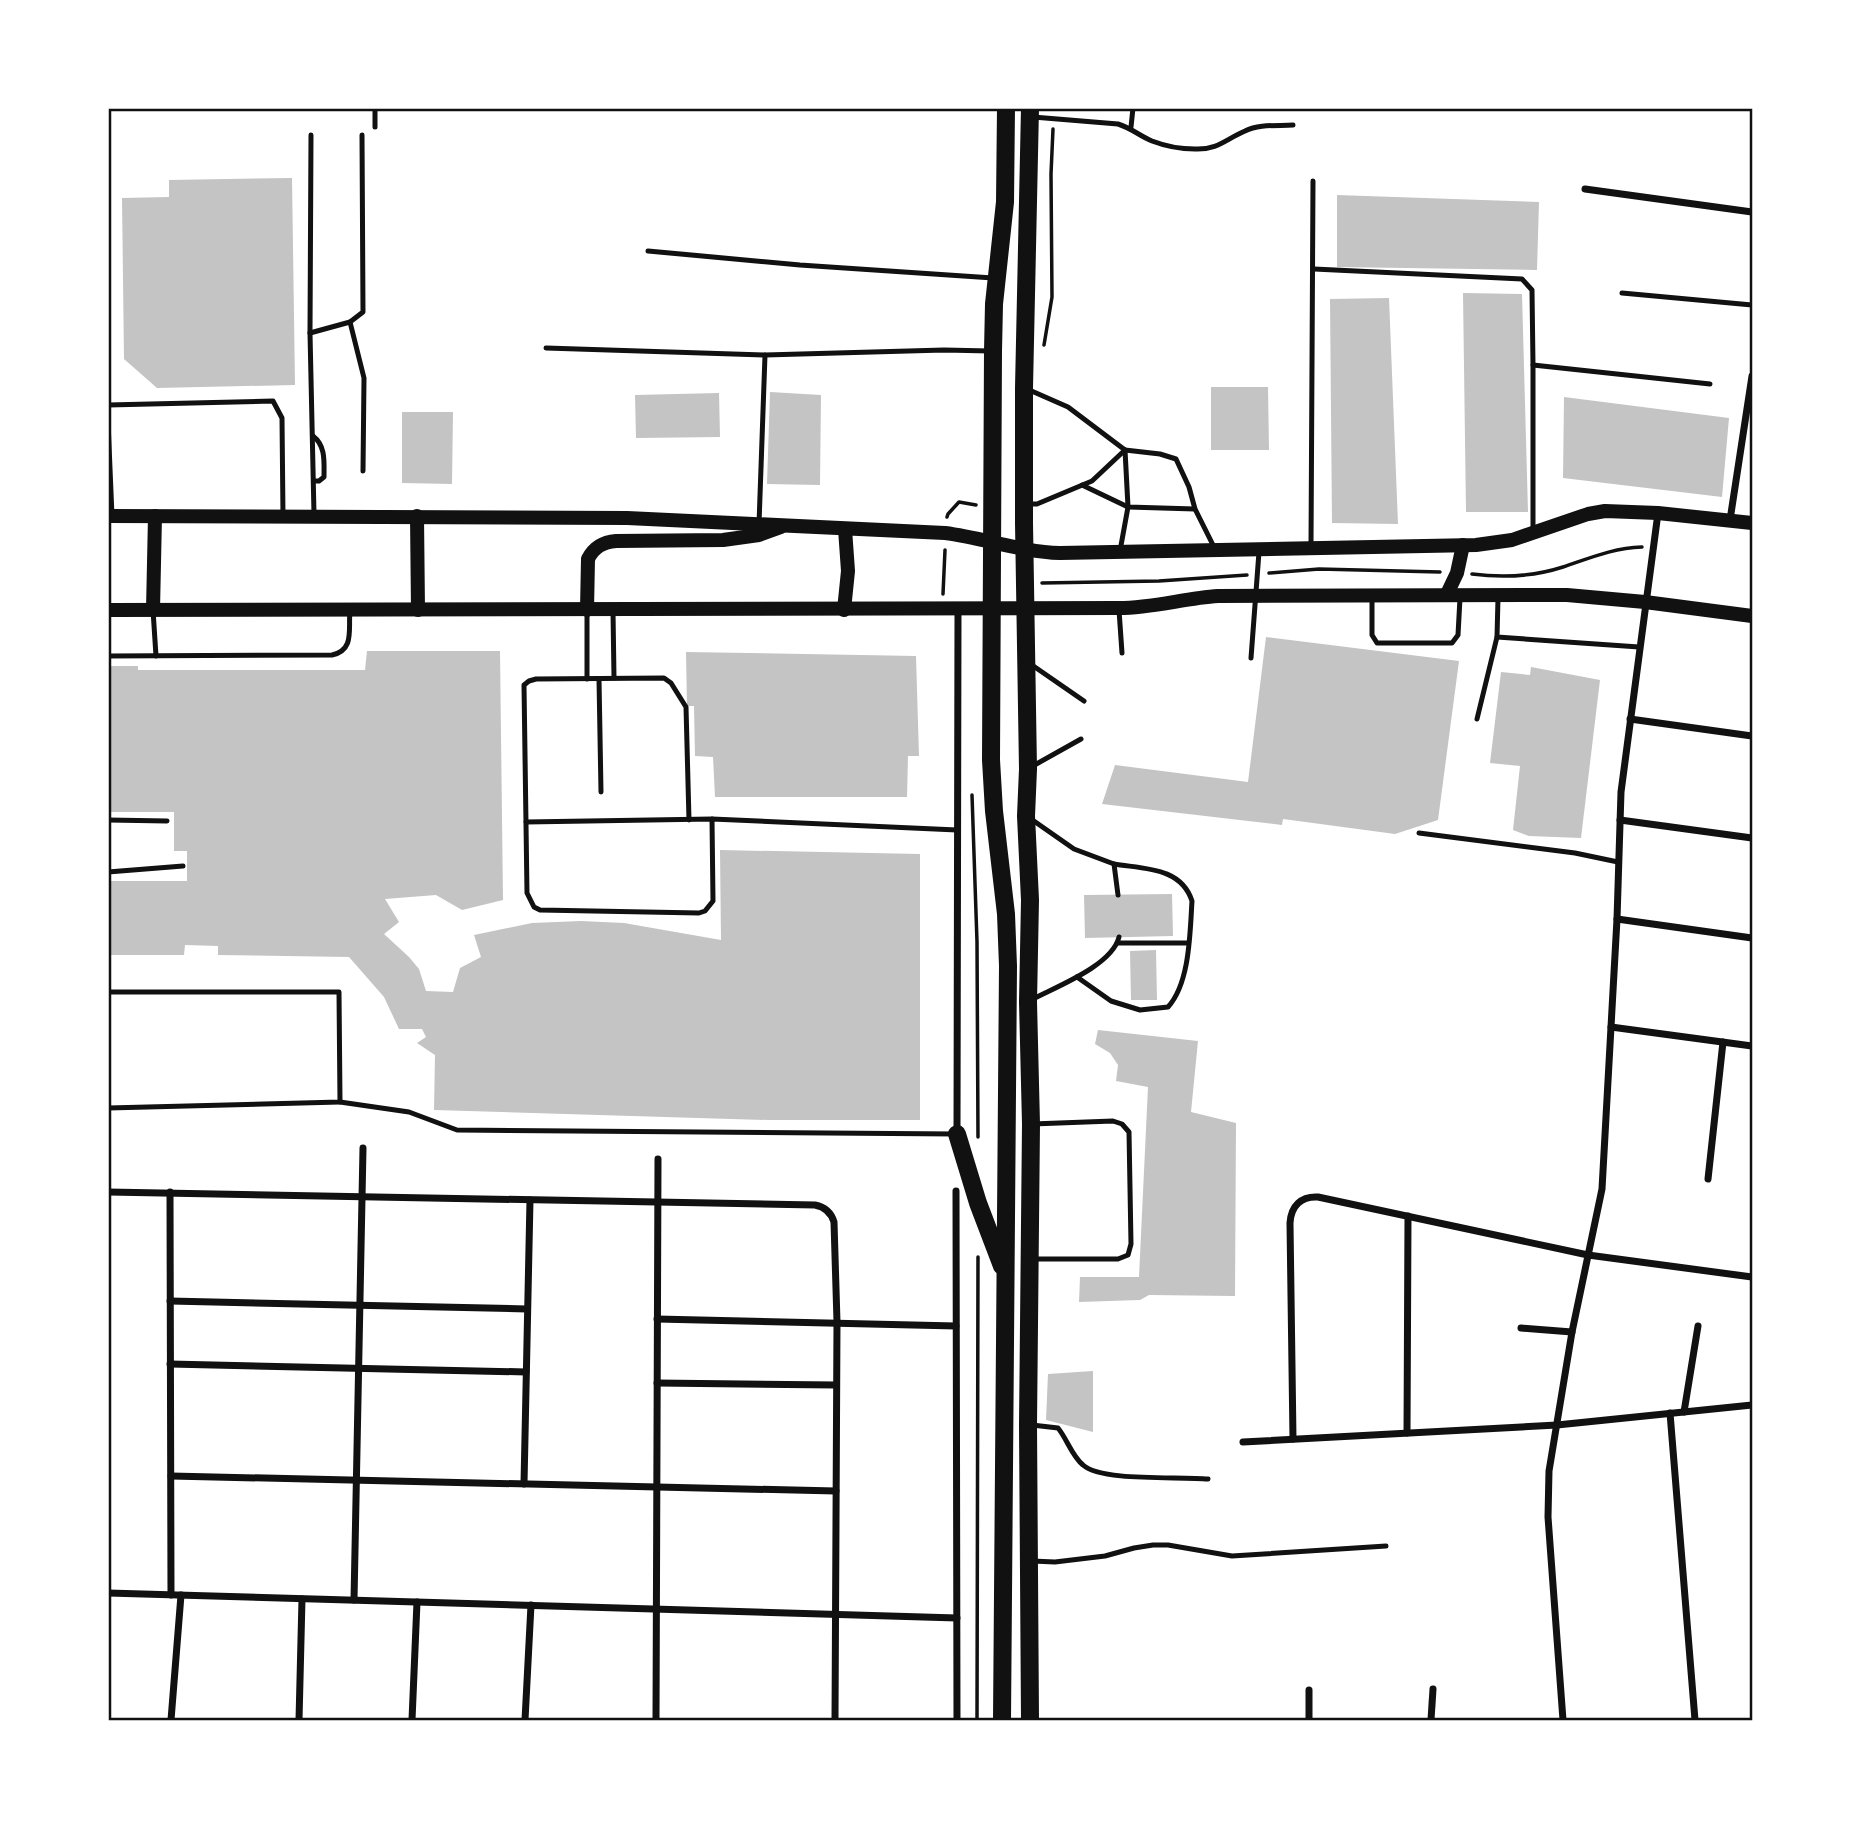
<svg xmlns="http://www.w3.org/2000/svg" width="1861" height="1829" font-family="'Noto Serif',serif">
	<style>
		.building { fill: #c4c4c4 }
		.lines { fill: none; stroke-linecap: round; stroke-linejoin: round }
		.path { stroke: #111; stroke-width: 3.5 }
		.service { stroke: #111; stroke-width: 5 }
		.minor { stroke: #111; stroke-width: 7 }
		.secondary { stroke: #111; stroke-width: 14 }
		.trunk { stroke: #111; stroke-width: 18 }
		.neatline { fill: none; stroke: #111; stroke-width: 2.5 }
	</style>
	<rect width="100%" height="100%" fill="#fff"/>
	<!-- building -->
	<g class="building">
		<polygon points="292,178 295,385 157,388 124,359 122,198 169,197 169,180"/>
		<polygon points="1337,195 1539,202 1537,270 1337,267"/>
		<polygon points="1463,293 1522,294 1528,512 1466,512"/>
		<polygon points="1389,298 1398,524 1332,523 1330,299"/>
		<polygon points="1211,387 1268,387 1269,450 1211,450"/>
		<polygon points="770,392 821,395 820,485 767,484"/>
		<polygon points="719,393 720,437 636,438 635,395"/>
		<polygon points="1564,397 1729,418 1722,497 1563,478"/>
		<polygon points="402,412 453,412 452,484 402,483"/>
		<polygon points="1266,637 1459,661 1438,820 1395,834 1283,819 1282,825 1102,804 1115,765 1248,782"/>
		<polygon points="367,651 500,651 503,900 462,910 436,895 385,899 399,922 384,934 409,957 419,969 426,991 453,992 460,968 481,957 474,935 532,923 581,921 624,923 721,940 720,850 920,854 920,1120 768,1120 434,1110 435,1055 417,1043 426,1037 422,1029 399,1029 384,997 349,957 218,955 218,946 185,945 184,955 108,955 108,881 187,881 187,851 174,851 174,812 108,812 108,666 138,666 138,670 365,670"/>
		<polygon points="686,652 916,656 919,756 908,756 907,797 715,797 713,757 695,756 694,706 687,706"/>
		<polygon points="1531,667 1600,680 1581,838 1529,836 1513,830 1520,766 1490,763 1501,672 1530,675"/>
		<polygon points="1172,894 1173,936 1085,938 1084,895"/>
		<polygon points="1156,950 1157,1000 1131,1000 1130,951"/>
		<polygon points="1098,1030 1198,1041 1191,1112 1236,1123 1235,1296 1149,1295 1140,1300 1079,1302 1080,1277 1139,1277 1148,1087 1116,1081 1118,1065 1110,1053 1095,1044"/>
		<polygon points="1093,1371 1093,1432 1046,1420 1048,1374"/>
	</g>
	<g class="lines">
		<!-- path -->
		<g class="path">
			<polyline points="1044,345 1052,297 1051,174 1053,129"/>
			<polyline points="947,517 948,514 959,502 976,505"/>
			<polyline points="1269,573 1319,569 1440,572"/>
			<path d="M1472,574C1502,578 1535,576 1563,567C1590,558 1613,548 1642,547"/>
			<polyline points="1042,583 1159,581 1247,575"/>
			<polyline points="943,594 945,550"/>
			<polyline points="972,795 977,942 978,1137"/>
			<polyline points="977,1720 978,1257"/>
		</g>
		<!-- service -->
		<g class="service">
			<path d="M1033,117L1118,124C1131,128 1140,136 1152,141C1165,146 1180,149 1195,149C1218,150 1226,139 1245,131C1259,124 1277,126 1293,125"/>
			<polyline points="375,127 375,108"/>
			<polyline points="1131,127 1133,108"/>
			<polyline points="311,135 310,333 314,514"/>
			<polyline points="648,251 800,265 993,278"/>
			<polyline points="1314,269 1522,279 1532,290 1533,365 1710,384"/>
			<polyline points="1622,293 1752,305"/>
			<polyline points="350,322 364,378 363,471"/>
			<polyline points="310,333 350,322 363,312 362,135"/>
			<polyline points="546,348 765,355 944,350 990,351"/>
			<polyline points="1533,365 1533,530"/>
			<polyline points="1027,389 1068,407 1125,450 1160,454 1176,459 1189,487 1195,509 1215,549"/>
			<polyline points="108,405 273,401 282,418 283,515"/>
			<polyline points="108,421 112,516"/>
			<path d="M313,436C326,446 324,462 324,477L319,481H314"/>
			<polyline points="1082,485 1128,507 1195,509"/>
			<polyline points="1026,504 1037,504 1092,481 1125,450"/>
			<polyline points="759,524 765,355"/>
			<polyline points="1311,546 1313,181"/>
			<polyline points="1120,551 1128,507 1125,450"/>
			<polyline points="1372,597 1372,635 1377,643 1452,643 1458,635 1460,598"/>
			<polyline points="1498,598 1497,637 1639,647"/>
			<polyline points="153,610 156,656"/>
			<polyline points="1119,610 1122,653"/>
			<polyline points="613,611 614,678"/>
			<polyline points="587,613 587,679"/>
			<path d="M108,656L332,655C355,650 348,629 350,611"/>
			<polyline points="1251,658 1259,552"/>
			<polyline points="1029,663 1084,701"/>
			<polyline points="599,679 601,792"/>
			<polyline points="1477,719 1497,637"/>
			<polyline points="1031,767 1081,739"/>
			<polyline points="1031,819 1074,849 1114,864 1118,895"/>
			<polyline points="108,820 167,821"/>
			<polyline points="689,820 686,707 671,683 664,678 536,679 529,681 524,685 527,893 534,907 540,910 699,913 705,911 713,901 712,819"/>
			<polyline points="526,822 712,819 957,830"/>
			<polyline points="1419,833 1575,853 1618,862"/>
			<polyline points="108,872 183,866"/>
			<polyline points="1118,943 1187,943"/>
			<path d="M1077,977L1111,1001L1140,1010L1168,1007C1190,983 1190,932 1192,901C1181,867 1144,869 1114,864"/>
			<polyline points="108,992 339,992 340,1102 108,1108"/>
			<path d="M1031,1000C1055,987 1112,966 1119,937"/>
			<polyline points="340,1102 409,1112 457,1130 956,1134"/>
			<polyline points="1032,1124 1113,1121 1122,1124 1129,1132 1131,1244 1128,1255 1118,1259 1033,1259"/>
			<path d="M1032,1425L1058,1428C1067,1439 1072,1456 1083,1465C1102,1482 1179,1476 1208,1479"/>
			<polyline points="1032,1561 1055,1562 1105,1556 1134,1548 1153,1545 1168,1545 1232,1556 1386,1546"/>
		</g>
		<!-- minor -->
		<g class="minor">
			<polyline points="1585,189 1752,212"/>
			<polyline points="1730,520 1752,376"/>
			<polyline points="1630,719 1752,736"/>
			<polyline points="1620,820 1752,838"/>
			<polyline points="1617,919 1752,938"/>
			<polyline points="1611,1027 1752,1046"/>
			<polyline points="957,1133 958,609"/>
			<polyline points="1708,1179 1723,1042"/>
			<polyline points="956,1191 957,1720"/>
			<path d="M108,1192L815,1205C825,1207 831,1212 834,1222L837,1322L835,1720"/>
			<polyline points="170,1192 171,1595"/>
			<polyline points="170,1301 527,1309"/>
			<polyline points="657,1319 956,1326"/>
			<polyline points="1521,1328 1572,1332"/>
			<polyline points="170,1364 526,1372"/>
			<polyline points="657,1383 836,1385"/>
			<polyline points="1684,1412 1698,1326"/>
			<polyline points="1670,1413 1695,1720"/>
			<polyline points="1407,1433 1408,1216"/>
			<path d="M1293,1439L1290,1223C1291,1206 1301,1196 1318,1197L1588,1255L1752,1277"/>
			<polyline points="1243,1442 1557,1425 1752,1405"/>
			<polyline points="171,1476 836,1491"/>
			<polyline points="524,1484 530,1200"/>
			<polyline points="108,1593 957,1618"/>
			<polyline points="354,1600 363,1148"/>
			<polyline points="1309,1690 1309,1720"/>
			<polyline points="171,1720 181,1595"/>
			<polyline points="299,1720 302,1599"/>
			<polyline points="412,1720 417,1602"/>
			<polyline points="525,1720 531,1605"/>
			<polyline points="656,1720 658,1159"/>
			<polyline points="1431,1720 1433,1689"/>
			<polyline points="1563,1720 1548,1517 1549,1471 1572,1332 1602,1189 1617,919 1621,792 1658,513"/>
		</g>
		<!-- secondary -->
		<g class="secondary">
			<path d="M108,516L627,518L945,533C984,538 1022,552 1060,553L1476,545L1512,540L1588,514L1605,511L1658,513L1752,523"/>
			<polyline points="417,516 418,610"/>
			<polyline points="1447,594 1457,573 1463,545"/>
			<path d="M108,610L1119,608C1153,608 1185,598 1218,596L1567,595L1645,602L1752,616"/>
			<polyline points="153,610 155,516"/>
			<path d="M587,610L588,559C594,547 603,542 616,541L723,540L759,535L781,527"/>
			<polyline points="844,610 848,571 845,529"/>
		</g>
		<!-- trunk -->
		<g class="trunk">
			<polyline points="957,1134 978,1203 1002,1266"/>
			<polyline points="1002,1720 1008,966 1006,914 994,811 991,760 993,351 994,304 1005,202 1006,108"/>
			<polyline points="1030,1720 1028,1425 1031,1124 1028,1002 1030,900 1026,816 1028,769 1024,523 1024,388 1030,108"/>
		</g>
	</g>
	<!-- border -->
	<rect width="1861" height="1829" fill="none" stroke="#ffffff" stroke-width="220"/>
	<rect x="110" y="110" width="1641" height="1609" class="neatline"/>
</svg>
